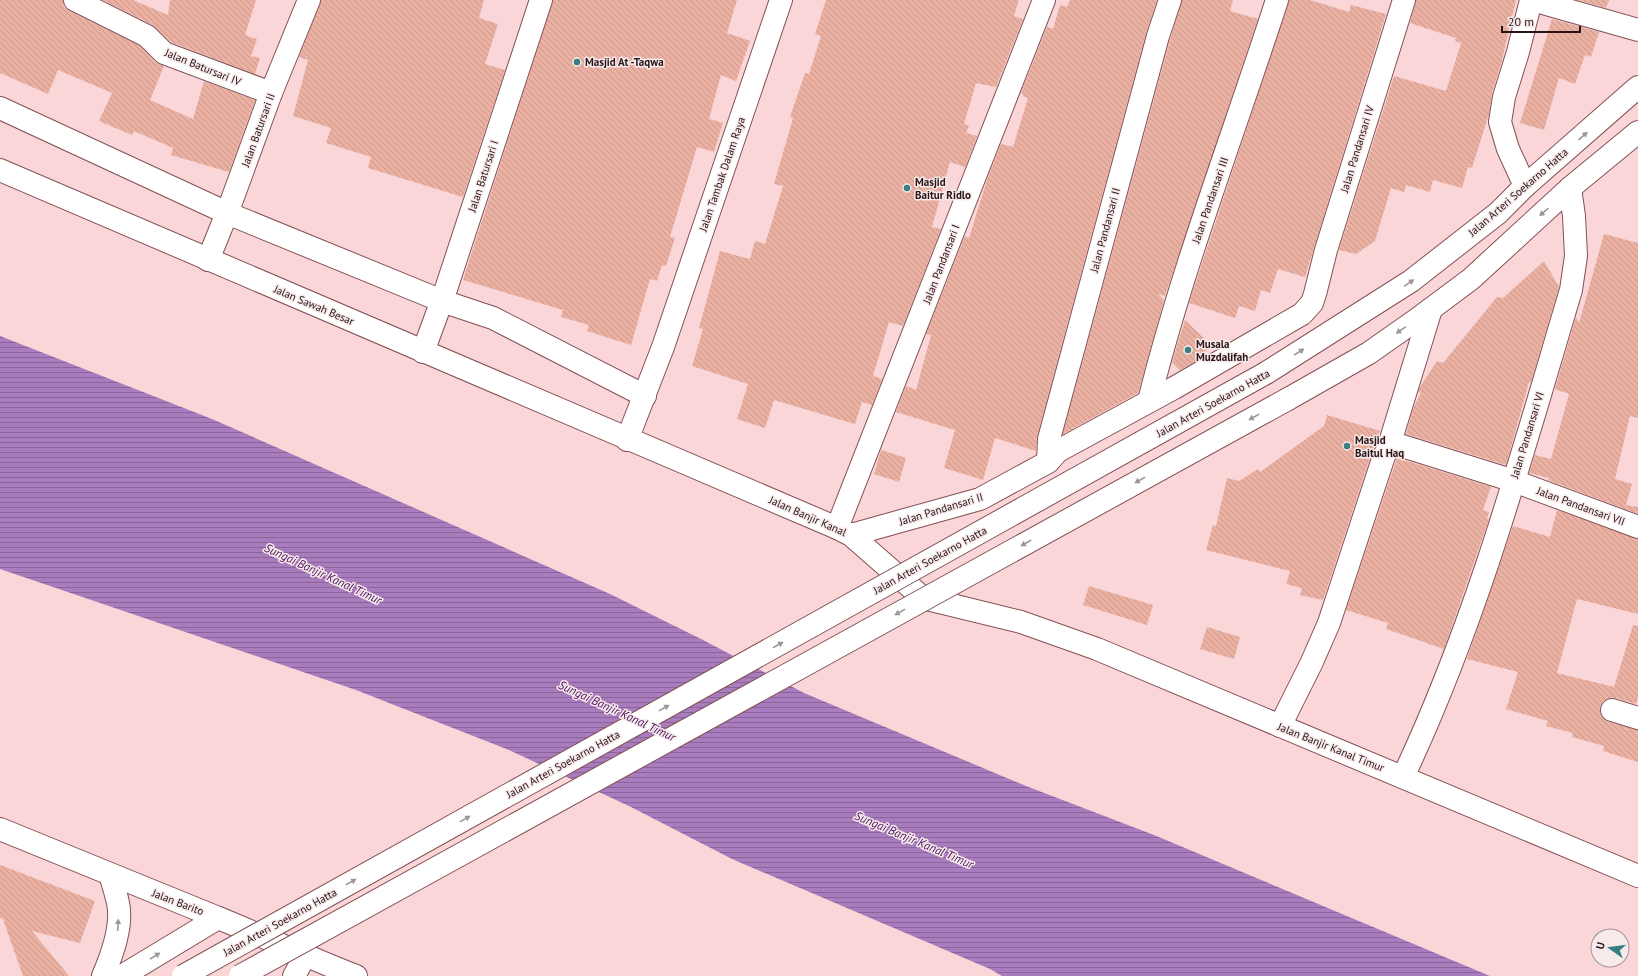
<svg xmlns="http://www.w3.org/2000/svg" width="1638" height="976" font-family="'PT Sans',sans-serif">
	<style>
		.water { fill: url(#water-rules) }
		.building { fill: url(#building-back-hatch) }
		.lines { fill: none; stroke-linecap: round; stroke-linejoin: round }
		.minor-casing { stroke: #845054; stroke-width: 24 }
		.major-casing { stroke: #845054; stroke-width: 24 }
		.minor { stroke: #fff; stroke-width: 22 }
		.major { stroke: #fff; stroke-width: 22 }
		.major-bridge-casing { stroke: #845054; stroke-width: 24; stroke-linecap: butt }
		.major-bridge { stroke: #fff; stroke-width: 22 }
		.oneway { fill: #9e9596 }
		.poi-dot { fill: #37807f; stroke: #f7eaeb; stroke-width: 1.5 }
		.labels { text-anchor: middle; stroke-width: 3; stroke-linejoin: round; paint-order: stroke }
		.poi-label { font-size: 11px; font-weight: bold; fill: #281315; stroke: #f7eaeb; text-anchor: start }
		.street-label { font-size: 11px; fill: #281315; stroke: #f7eaeb }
		.water-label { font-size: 12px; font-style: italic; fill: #490f60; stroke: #f7eaeb }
	</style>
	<defs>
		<pattern id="water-rules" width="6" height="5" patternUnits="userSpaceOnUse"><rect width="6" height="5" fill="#a87cbd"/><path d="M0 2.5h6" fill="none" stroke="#896498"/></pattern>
		<pattern id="building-back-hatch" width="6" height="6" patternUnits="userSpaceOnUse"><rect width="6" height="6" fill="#eab1a3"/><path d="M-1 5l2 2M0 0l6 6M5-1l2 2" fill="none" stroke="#c9978b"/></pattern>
	</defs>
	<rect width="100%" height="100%" fill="#fbd6d8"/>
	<!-- water -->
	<polygon class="water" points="0,336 212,419 610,594 703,640 804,693 1026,786 1154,835 1490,976 1002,976 990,969 732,859 631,807 509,750 356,690 0,569"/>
	<!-- building -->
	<g class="building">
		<polygon points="0,0 63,0 64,7 69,11 140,46 155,62 164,66 150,100 193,119 204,81 255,100 229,172 171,155 173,148 134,131 132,135 99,121 112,93 58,70 48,94 0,73"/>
		<polygon points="103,0 133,0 168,15 170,0 256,0 245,35 257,39 251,56 260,58 255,74 171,42 153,25"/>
		<polygon points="321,0 484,0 479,18 498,24 485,64 505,70 463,197 368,168 371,157 326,143 331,128 293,116 308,60 299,57"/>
		<polygon points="553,0 737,0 727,33 750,41 736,81 721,75 709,119 723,123 714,152 697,147 670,237 675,238 666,266 662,265 657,281 650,279 631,345 587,331 589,325 561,317 563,310 463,280"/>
		<polygon points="826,0 1019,0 1014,16 1023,19 996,87 976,83 964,124 969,126 966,133 977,136 965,167 950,162 932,227 941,229 903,326 889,322 873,376 882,379 872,405 862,402 855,424 774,400 765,428 737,419 748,384 692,366 703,329 699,328 720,251 750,259 755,241 765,244 783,186 774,184 793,118 790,117 805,73 809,74 821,36 815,34"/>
		<polygon points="1070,0 1157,0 1146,33 1037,436 1036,451 995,438 983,480 944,468 955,430 896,412 906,386 916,390 931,335 926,334 965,236 969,238 988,177 1001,144 1013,147 1028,98 1023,96 1023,94 1021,93 1047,27 1053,29 1060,5 1067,7"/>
		<polygon points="1182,0 1233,0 1230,11 1258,19 1165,296 1158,294 1164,300 1138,393 1063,434 1170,40"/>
		<polygon points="1289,0 1310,0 1349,12 1351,5 1386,14 1305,277 1278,269 1270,293 1261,290 1255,311 1239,306 1235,318 1189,303"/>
		<polygon points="1416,0 1516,0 1502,60 1492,93 1489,114 1472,168 1468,167 1462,188 1433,180 1430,192 1406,185 1404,192 1391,188 1375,241 1356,254 1339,250 1394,76 1446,91 1461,43 1455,41 1456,38 1410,23"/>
		<polygon points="1578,0 1609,0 1606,8"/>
		<polygon points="1552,19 1599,32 1591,57 1585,55 1575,84 1559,78 1544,130 1520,123"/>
		<polygon points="1604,234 1638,243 1638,418 1630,416 1615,479 1632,484 1626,505 1638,507 1638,514 1548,480 1549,478 1529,473 1535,455 1551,459 1569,394 1555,389 1576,317 1579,323"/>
		<polygon points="1544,261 1559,287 1531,382 1529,382 1506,465 1406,434 1413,409 1421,393 1418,392 1420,387 1437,361 1443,363 1497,297 1503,298"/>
		<polygon points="1185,320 1211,345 1198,360 1180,370 1172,362"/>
		<polygon points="1327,415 1380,431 1372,452 1323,600 1300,595 1302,588 1286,584 1290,571 1206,550 1213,525 1216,526 1227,478 1239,481 1258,469 1260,472 1324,426"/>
		<polygon points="881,450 906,458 899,482 874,474"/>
		<polygon points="1397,458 1491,487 1483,510 1489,512 1487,519 1489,519 1444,649 1386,629 1388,623 1346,610"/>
		<polygon points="1557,510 1638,539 1638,614 1577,599 1557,673 1614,687 1633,625 1638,626 1638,697 1636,704 1616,698 1609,698 1603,701 1600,707 1600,712 1603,718 1608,722 1638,730 1638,762 1603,751 1604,746 1572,737 1573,733 1546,726 1548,721 1506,709 1518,672 1467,659 1513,526 1550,537"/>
		<polygon points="1089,586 1153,605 1147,625 1083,605"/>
		<polygon points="1207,627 1240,637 1234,659 1200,649"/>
		<polygon points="0,865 95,901 80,943 32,931 69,976 23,976 3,919 0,918"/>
	</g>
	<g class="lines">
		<!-- minor casing -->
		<g class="minor-casing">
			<g id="minor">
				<polyline points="75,0 147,36 164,53 271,93"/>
				<polyline points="1532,0 1638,30"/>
				<polyline points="0,108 227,213 442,301 493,318 645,396"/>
				<polyline points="0,170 837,528 851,535 923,598 1021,622 1097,649 1638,876"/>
				<polyline points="1525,186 1508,149 1500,122 1504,97 1518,52 1531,0"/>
				<polyline points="208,260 229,208 271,93 309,0"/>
				<polyline points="423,352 445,292 541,0"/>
				<path d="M1149,401C1183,265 1234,133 1277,0"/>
				<polyline points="627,440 663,347 781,0"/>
				<polyline points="1388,449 1393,446 1399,445 1514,481 1638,527"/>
				<polyline points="1048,462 1049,439 1158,36 1170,0"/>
				<polyline points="837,528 1044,0"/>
				<polyline points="851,535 980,499 1048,462 1058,451 1174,388 1302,314 1312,303 1315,294 1326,250 1404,0"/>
				<polyline points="1612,710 1638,718"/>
				<polyline points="1280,726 1311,664 1329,623 1384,456 1388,449 1431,309"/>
				<path d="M1403,777C1477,621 1522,454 1571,290L1576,256L1574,216L1570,188"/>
				<path d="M0,829C72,859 144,888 216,917C263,936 309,958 356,976"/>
				<path d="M103,976C112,955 123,926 118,903C116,893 113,884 110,875"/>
				<polyline points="122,976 218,918"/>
				<polyline points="294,976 305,956"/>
			</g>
		</g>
		<!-- major casing -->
		<g class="major-casing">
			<g id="major">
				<polyline points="1266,373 1411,281 1498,213 1525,186 1638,87"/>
				<polyline points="1288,399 1369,353 1416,320 1471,279 1570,188 1638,132"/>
			</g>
		</g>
		<!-- minor -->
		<use href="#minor" class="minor"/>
		<!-- major -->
		<use href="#major" class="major"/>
		<!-- major-bridge casing -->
		<g class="major-bridge-casing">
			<g id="major-bridge">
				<polyline points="183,976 1266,373"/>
				<polyline points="240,976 1288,399"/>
			</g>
		</g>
		<!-- major-bridge -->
		<use href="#major-bridge" class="major-bridge"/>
	</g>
	<!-- one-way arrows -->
	<defs><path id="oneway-solid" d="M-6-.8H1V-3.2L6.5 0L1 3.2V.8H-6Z"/></defs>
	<g class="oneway">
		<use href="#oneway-solid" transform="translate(1583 136) rotate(-41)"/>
		<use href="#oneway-solid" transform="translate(1544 212) rotate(138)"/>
		<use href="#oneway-solid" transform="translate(1409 283) rotate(-34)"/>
		<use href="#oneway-solid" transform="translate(1401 330) rotate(145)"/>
		<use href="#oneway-solid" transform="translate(1299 352) rotate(-32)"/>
		<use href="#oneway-solid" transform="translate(1254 417) rotate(151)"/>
		<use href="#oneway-solid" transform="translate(1140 480) rotate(151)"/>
		<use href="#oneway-solid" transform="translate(1026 543) rotate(151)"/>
		<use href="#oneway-solid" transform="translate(900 612) rotate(151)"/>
		<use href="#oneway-solid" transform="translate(778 645) rotate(-29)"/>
		<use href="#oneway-solid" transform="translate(664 708) rotate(-29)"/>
		<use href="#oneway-solid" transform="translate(465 819) rotate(-29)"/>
		<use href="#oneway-solid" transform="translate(351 882) rotate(-29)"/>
		<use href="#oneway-solid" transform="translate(118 925) rotate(-87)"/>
		<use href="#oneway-solid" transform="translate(155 956) rotate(-32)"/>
	</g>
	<!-- markers -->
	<g class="poi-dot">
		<circle cx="577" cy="62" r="4"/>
		<circle cx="907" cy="188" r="4"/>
		<circle cx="1188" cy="350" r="4"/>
		<circle cx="1347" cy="446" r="4"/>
	</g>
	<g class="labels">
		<!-- poi labels -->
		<g class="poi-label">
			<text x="585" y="66">Masjid At -Taqwa</text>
			<text x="915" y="186">Masjid<tspan x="915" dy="13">Baitur Ridlo</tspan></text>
			<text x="1196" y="348">Musala<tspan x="1196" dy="13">Muzdalifah</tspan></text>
			<text x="1355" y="444">Masjid<tspan x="1355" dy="13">Baitul Haq</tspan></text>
		</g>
		<!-- street labels -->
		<g class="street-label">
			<text transform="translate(203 67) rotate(22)" y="4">Jalan Batursari IV</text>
			<text transform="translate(258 130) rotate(-70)" y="4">Jalan Batursari II</text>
			<text transform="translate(1357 149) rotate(-73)" y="4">Jalan Pandansari IV</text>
			<text transform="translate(722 174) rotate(-71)" y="4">Jalan Tambak Dalam Raya</text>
			<text transform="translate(483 176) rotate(-72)" y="4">Jalan Batursari I</text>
			<text transform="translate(1518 192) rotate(-41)" y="4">Jalan Arteri Soekarno Hatta</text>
			<text transform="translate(1210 200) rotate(-71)" y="4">Jalan Pandansari III</text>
			<text transform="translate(1105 230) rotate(-75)" y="4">Jalan Pandansari II</text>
			<text transform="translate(941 264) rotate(-69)" y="4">Jalan Pandansari I</text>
			<text transform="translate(314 305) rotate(23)" y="4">Jalan Sawah Besar</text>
			<text transform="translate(1213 403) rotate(-29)" y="4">Jalan Arteri Soekarno Hatta</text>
			<text transform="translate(1527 435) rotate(-73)" y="4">Jalan Pandansari VI</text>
			<text transform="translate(1581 506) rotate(20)" y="4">Jalan Pandansari VII</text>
			<text transform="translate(941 509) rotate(-17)" y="4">Jalan Pandansari II</text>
			<text transform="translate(808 516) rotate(24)" y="4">Jalan Banjir Kanal</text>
			<text transform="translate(930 560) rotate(-29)" y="4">Jalan Arteri Soekarno Hatta</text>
			<text transform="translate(1331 747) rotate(22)" y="4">Jalan Banjir Kanal Timur</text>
			<text transform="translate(563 764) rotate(-29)" y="4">Jalan Arteri Soekarno Hatta</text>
			<text transform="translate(178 902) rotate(21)" y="4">Jalan Barito</text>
			<text transform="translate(280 922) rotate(-29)" y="4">Jalan Arteri Soekarno Hatta</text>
		</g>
		<!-- water labels -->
		<g class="water-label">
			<text transform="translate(323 574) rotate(25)" y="4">Sungai Banjir Kanal Timur</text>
			<text transform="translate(617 711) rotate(25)" y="4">Sungai Banjir Kanal Timur</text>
			<text transform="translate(914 840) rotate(23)" y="4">Sungai Banjir Kanal Timur</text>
		</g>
	</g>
	<!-- north arrow -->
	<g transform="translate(1610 948) rotate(284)"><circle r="19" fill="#f7eaeb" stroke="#a49495"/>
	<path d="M0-3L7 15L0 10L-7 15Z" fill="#37807f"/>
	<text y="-6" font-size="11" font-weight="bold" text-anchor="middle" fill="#281315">U</text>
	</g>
	<!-- scale -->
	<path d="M1502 26v6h78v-6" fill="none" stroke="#281315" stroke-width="2"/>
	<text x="1508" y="26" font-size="12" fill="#281315" stroke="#f7eaeb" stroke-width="3" paint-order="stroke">20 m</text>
</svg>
